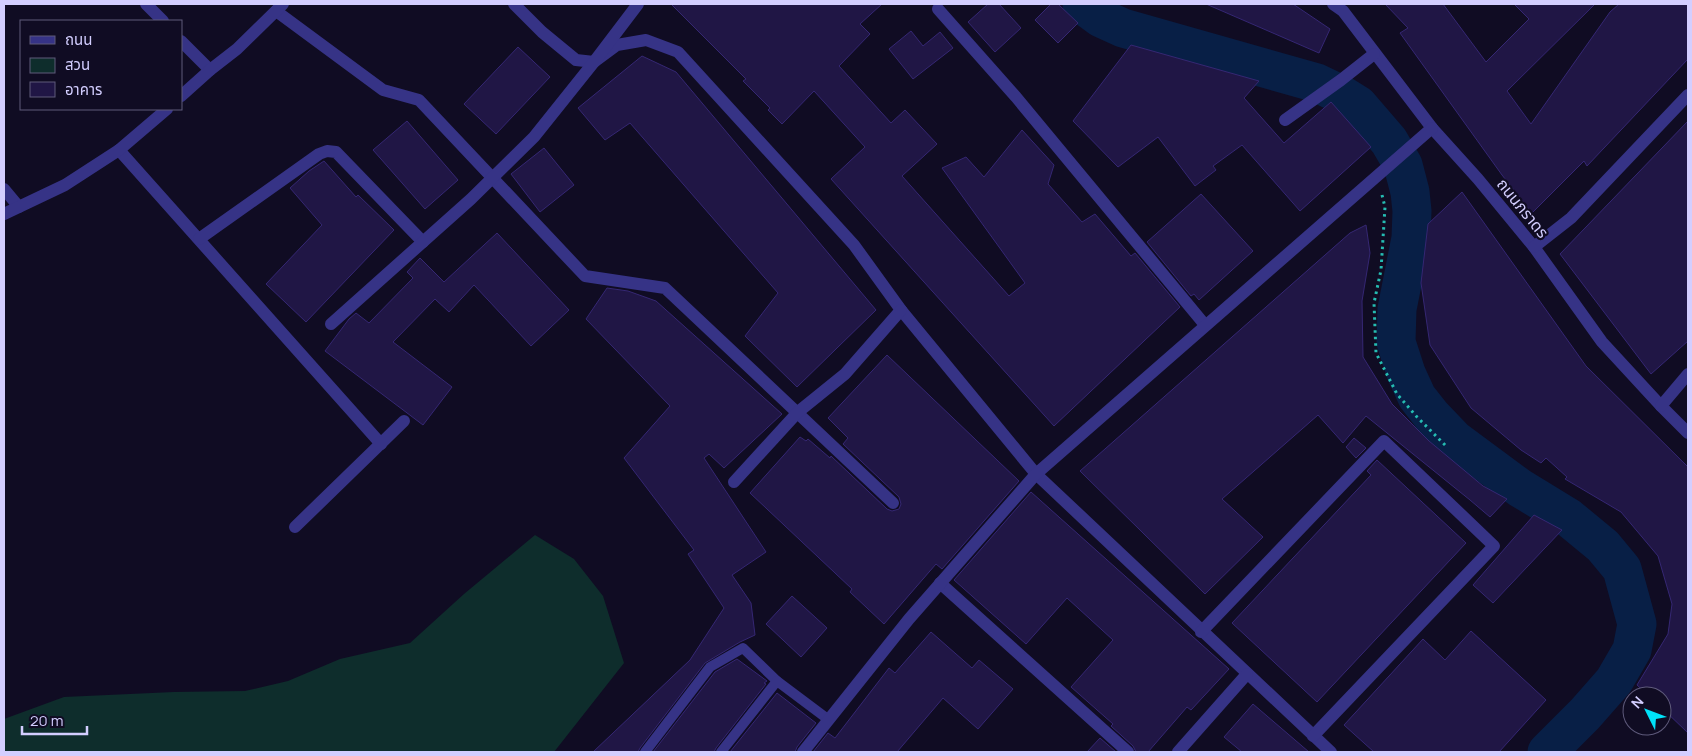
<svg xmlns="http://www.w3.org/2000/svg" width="1692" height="756" font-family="Manrope,'Noto Sans Thai',sans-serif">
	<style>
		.green { fill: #0e2d2c }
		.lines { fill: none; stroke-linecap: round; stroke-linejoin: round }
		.river { stroke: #081f46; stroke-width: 39 }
		.building { fill: #201645; stroke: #352773 }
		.path { stroke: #25bcb2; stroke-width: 3; stroke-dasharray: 2.5 4; stroke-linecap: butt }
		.service { stroke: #363386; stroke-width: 10 }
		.minor { stroke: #363386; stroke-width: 12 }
		.labels { text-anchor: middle; stroke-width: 4.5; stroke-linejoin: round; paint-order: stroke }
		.street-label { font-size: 16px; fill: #d3ceff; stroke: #100c23 }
	</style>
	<rect width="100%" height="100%" fill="#100c23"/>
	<!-- green -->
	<polygon class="green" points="535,535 574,559 603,596 624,663 554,752 4,752 4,719 64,697 174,692 245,691 288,681 340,659 410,643 464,594"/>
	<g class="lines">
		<!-- river -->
		<polyline class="river" points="1082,4 1101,18 1123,28 1317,83 1342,95 1358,105 1389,141 1403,165 1410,192 1412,211 1411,238 1397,309 1396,342 1406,373 1417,397 1432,416 1455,440 1520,488 1569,518 1603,546 1622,569 1637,624 1632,650 1614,681 1585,714 1547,752"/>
	</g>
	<!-- building -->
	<g class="building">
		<polygon points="671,4 882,4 860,24 870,34 839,66 891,123 905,110 937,144 902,176 1009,296 1025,283 942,168 966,157 984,177 1022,130 1054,165 1048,184 1082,222 1095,214 1131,256 1135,253 1180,307 1054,426 831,179 865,147 814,91 782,124 768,110 770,108 743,81 746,79"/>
		<polygon points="988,4 999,4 1021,28 995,52 968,22"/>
		<polygon points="1051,4 1058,4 1078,23 1058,43 1035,20"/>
		<polygon points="1206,4 1293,4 1330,29 1319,53"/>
		<polygon points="1385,4 1443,4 1486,62 1529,19 1514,4 1595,4 1507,91 1531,124 1610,12 1619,4 1688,4 1688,59 1587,166 1584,161 1532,213 1502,175 1400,33 1408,28"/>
		<polygon points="911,31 923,46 940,32 953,48 913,79 889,49"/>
		<polygon points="1131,45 1259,81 1244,98 1284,143 1331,102 1371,147 1300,211 1242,145 1213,166 1216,170 1195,186 1158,137 1118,167 1073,121"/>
		<polygon points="518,47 550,77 496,134 464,104"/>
		<polygon points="642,56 676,72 876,310 797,387 745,336 778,293 630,123 605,140 578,108"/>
		<polygon points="407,121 458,180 425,209 373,150"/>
		<polygon points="1688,121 1688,341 1651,374 1560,254"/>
		<polygon points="544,148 574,185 540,212 511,174"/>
		<polygon points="324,161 356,197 358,195 394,230 306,322 266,284 322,225 290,188 309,171"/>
		<polygon points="1462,192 1586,366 1688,467 1688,733 1662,708 1662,696 1649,696 1637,685 1668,634 1672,604 1658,556 1621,512 1565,479 1567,477 1546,458 1541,463 1521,450 1471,408 1430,345 1421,283 1428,224"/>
		<polygon points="1201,194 1253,251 1199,300 1194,294 1191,296 1147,242"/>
		<polygon points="1366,225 1370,253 1362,301 1363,357 1392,404 1429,441 1483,486 1507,499 1490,517 1470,500 1366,416 1343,443 1318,415 1222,499 1263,537 1205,594 1080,471 1350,233"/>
		<polygon points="497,233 569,310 531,346 474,285 449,312 435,299 393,342 452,387 423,425 325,351 349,319 356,313 369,323 413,278 407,272 420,258 444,282"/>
		<polygon points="607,288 628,291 656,301 782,414 724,468 709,454 704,458 766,552 732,575 751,603 755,635 740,642 705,663 640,748 638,752 593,752 690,660 724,608 688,554 694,550 624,458 670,406 586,319"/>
		<polygon points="887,355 1019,481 942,569 936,564 884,624 850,592 852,589 750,493 800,437 806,441 808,439 830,458 831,456 887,509 892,511 899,509 901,504 899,497 843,444 848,438 828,418"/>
		<polygon points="1354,438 1366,448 1356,458 1346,447"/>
		<polygon points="1377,460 1466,543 1317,702 1232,623 1371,475 1367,471"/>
		<polygon points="1031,492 1229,669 1191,710 1187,707 1148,752 1136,752 1133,746 1111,726 1113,724 1071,687 1113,640 1067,598 1026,644 954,580"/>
		<polygon points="1534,515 1562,530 1493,603 1473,585"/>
		<polygon points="792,596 827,628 801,657 766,624"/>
		<polygon points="1471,631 1546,700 1499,752 1374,752 1344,725 1423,639 1445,660"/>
		<polygon points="931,632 972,668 979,660 1013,689 978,729 943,698 897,752 813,752 828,733 835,738 889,668 895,673"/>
		<polygon points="737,659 767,681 764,683 766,684 716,748 714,752 653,752 715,672"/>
		<polygon points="777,693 816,723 797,747 795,752 730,752"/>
		<polygon points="1253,704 1309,752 1242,752 1224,737"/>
		<polygon points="1100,738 1116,752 1087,752"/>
	</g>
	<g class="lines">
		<!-- path -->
		<polyline class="path" points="1382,195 1385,207 1381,270 1374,303 1376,353 1397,394 1417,417 1446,446"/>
		<!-- service -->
		<g class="service">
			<polyline points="645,752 710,667 743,648 777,681"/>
			<polyline points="721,752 777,681 829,720"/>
		</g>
		<!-- minor -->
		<g class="minor">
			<polyline points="146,4 163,21"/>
			<polyline points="514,4 542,32 576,60 594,62 617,45 646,40 678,52 854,245 901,310 1036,474 1331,752"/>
			<polyline points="1333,4 1343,11 1432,128 1478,179 1534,247 1602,342 1661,406 1688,433"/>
			<polyline points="938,9 1016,97 1205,325"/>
			<polyline points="276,11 383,90 419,100 585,276 665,288 893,503"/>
			<polyline points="181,41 210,70"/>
			<polyline points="181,96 210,70 237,49 283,4"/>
			<polyline points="1285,120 1341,80 1374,54"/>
			<polyline points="119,150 381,444"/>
			<polyline points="4,189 19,207"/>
			<polyline points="4,214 65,185 119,150 167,109"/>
			<polyline points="199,239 319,154 327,151 336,152 423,242"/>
			<polyline points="1534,247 1571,218 1688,95"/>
			<polyline points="331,324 471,199 534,137 594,62 638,4"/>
			<polyline points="1661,406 1688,374"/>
			<polyline points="734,482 798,412 845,374 901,310"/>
			<polyline points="295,527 404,421"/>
			<polyline points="940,583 1128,752"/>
			<polyline points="1201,632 1384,441 1494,546 1313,736"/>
			<polyline points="803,752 909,619 1036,474 1432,128"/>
			<polyline points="1178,752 1247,674"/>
		</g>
	</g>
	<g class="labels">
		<!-- street labels -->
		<g class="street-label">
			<text transform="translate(1523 208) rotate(51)" y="6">ถนนภราดร</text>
		</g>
	</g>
	<!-- border -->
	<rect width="1692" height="756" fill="none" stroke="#d3ceff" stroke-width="10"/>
	<!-- legend -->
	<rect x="20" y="20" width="162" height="90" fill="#100c23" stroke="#5e5a7b"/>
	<rect x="30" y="36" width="25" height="8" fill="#363386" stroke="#5e5a7b"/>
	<text x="65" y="45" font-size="15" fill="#d3ceff">ถนน</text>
	<rect x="30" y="58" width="25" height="15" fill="#0e2d2c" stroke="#5e5a7b"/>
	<text x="65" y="70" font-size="15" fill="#d3ceff">สวน</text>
	<rect x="30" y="82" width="25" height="15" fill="#201645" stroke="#5e5a7b"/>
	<text x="65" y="95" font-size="15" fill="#d3ceff">อาคาร</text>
	<!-- north arrow -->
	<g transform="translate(1647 711) rotate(312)"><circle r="24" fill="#100c23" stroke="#5e5a7b"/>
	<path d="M0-4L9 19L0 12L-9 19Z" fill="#00e2f9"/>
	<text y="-8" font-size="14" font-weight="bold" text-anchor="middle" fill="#d3ceff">N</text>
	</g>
	<!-- scale -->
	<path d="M22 726v8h65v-8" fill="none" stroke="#d3ceff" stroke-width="2.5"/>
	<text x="30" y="726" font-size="15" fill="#d3ceff" stroke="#100c23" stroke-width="4" paint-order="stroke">20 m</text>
</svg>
